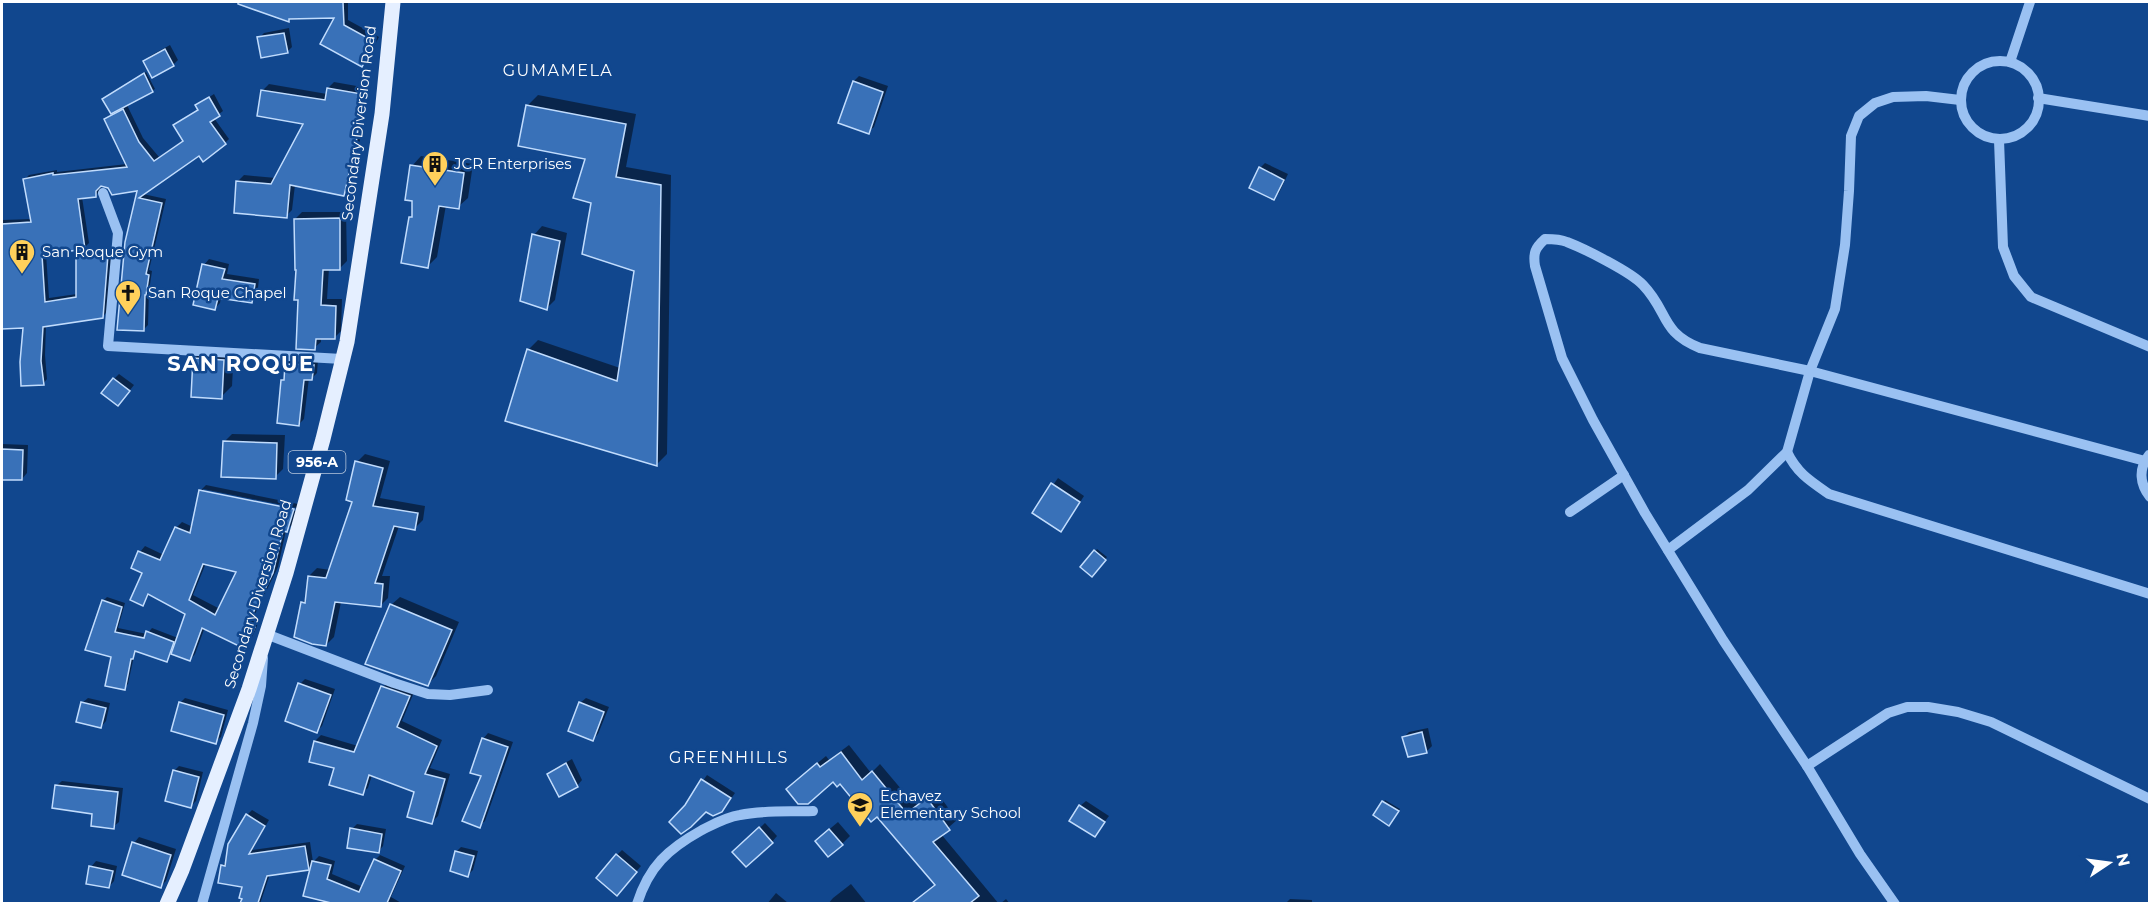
<svg xmlns="http://www.w3.org/2000/svg" width="2151" height="905" font-family="Montserrat,sans-serif">
	<style>
		.shadow { fill: #0007; fill-rule: evenodd }
		.building { fill: #3971b8; stroke: #c1dcfd; stroke-width: 1.5; fill-rule: evenodd }
		.lines { fill: none; stroke-linecap: round; stroke-linejoin: round }
		.minor { stroke: #9ac1f2; stroke-width: 10 }
		.major { stroke: #e5efff; stroke-width: 15 }
		.labels { text-anchor: middle; stroke-width: 5; stroke-linejoin: round; paint-order: stroke }
		.shield { fill: #11478e; stroke: #b8c8dd; stroke-width: 1.5 }
		.shield-label { font-size: 14px; font-weight: bold; fill: #fff }
		.street-label { font-size: 15px; fill: #fff; stroke: #11478e }
		.poi-label { font-size: 15px; fill: #fff; stroke: #11478e; text-anchor: start }
		.neighbourhood-label { font-size: 16px; letter-spacing: 1.5px; fill: #fff; stroke: #11478e }
		.district-label { font-size: 21px; font-weight: bold; letter-spacing: 1.5px; fill: #fff; stroke: #11478e }
	</style>
	<rect width="100%" height="100%" fill="#11478e"/>
	<!-- shadow -->
	<g class="shadow">
		<polygon points="267,2 348,2 348,20 379,37 367,60 362,65 336,16 291,17 288,20 264,11"/>
		<polygon points="289,28 292,47 287,52 259,38 264,33"/>
		<polygon points="170,45 178,60 173,65 145,61 150,56"/>
		<polygon points="146,72 155,89 127,105 143,138 159,157 184,140 175,125 199,109 197,105 214,94 223,111 214,118 229,139 225,143 200,154 143,194 166,199 149,270 152,271 149,291 148,325 143,330 138,189 101,185 100,191 96,195 82,197 89,243 85,247 46,253 49,298 77,294 78,255 82,251 112,252 107,312 102,317 46,325 45,355 47,379 43,384 24,326 2,327 2,220 32,219 24,180 29,175 57,170 57,172 127,164 106,119 113,113 104,99"/>
		<polygon points="859,76 888,86 874,127 868,132 854,81"/>
		<polygon points="334,82 368,88 362,130 350,188 344,194 295,185 292,210 286,216 238,181 244,175 276,178 305,123 263,90 269,84 327,94 328,88"/>
		<polygon points="538,95 636,114 626,167 671,175 667,454 657,464 528,350 538,340 620,368 635,270 593,202 587,158 527,106"/>
		<polygon points="421,156 473,164 468,198 458,207 446,205 437,257 428,266 411,217 414,214 412,166"/>
		<polygon points="1265,163 1288,174 1279,193 1274,198 1260,168"/>
		<polygon points="302,212 346,212 347,261 340,268 329,268 327,299 342,299 341,331 334,338 321,337 321,342 314,348 299,299 295,219"/>
		<polygon points="542,226 567,233 555,300 547,308 534,235"/>
		<polygon points="209,259 229,264 227,274 259,279 257,296 252,301 221,297 220,303 215,308 204,265"/>
		<polygon points="205,348 234,349 232,386 221,397 194,359"/>
		<polygon points="292,359 318,360 317,373 312,378 309,378 304,419 299,424 283,380 286,377 287,364"/>
		<polygon points="119,374 134,385 123,399 114,379"/>
		<polygon points="232,434 285,435 283,469 275,477 224,442"/>
		<polygon points="2,444 28,445 27,473 22,479 2,478"/>
		<polygon points="365,454 390,461 380,498 425,506 423,520 415,528 399,526 382,576 390,576 388,598 380,606 341,602 334,637 326,645 302,603 307,598 309,576 317,568 330,570 354,501 357,462"/>
		<polygon points="1058,478 1084,496 1066,524 1034,512"/>
		<path d="M206,485L298,504L297,508L203,489V492L296,511L292,525L286,530L278,567L253,618L259,621L250,642L244,647L205,627L195,654L190,660L172,653L166,661L137,650L134,656L128,684L124,688L113,656L103,601L107,597L125,603L118,628L147,634L152,628L178,638L187,613L150,594L142,604L144,572L140,552L145,546L164,555L176,528L182,522L193,527L201,490ZM206,563L239,571L220,609L193,595Z"/>
		<polygon points="1097,549 1107,557 1092,575 1082,567"/>
		<polygon points="400,597 459,622 436,676 428,684 391,605"/>
		<polygon points="305,679 335,689 322,726 317,731 300,684"/>
		<polygon points="389,681 415,690 402,721 442,740 430,768 450,774 438,816 432,822 416,791 372,775 368,788 362,793 336,767 315,741 321,735 358,746 383,687"/>
		<polygon points="88,698 110,703 106,721 101,727 82,703"/>
		<polygon points="185,698 228,710 221,737 215,742 180,703"/>
		<polygon points="586,698 609,707 598,734 593,739 580,703"/>
		<polygon points="1428,728 1432,746 1427,751 1409,756 1404,737 1409,732"/>
		<polygon points="488,733 513,742 485,821 479,826 483,775 483,739"/>
		<polygon points="849,745 871,773 880,764 913,803 915,802 917,805 936,791 957,820 941,834 999,904 913,904 936,884 878,814 840,782 834,780 796,781 826,756 829,760"/>
		<polygon points="572,759 582,780 577,786 549,774 554,769"/>
		<polygon points="179,766 203,772 196,801 191,806 174,771"/>
		<polygon points="707,775 735,793 722,811 686,806"/>
		<polygon points="62,781 123,788 119,822 113,827 56,786"/>
		<polygon points="1385,800 1400,809 1391,822 1383,802"/>
		<polygon points="1086,801 1109,816 1095,835 1080,806"/>
		<polygon points="252,810 269,820 252,850 310,842 313,862 319,856 335,861 332,874 363,887 375,860 380,855 405,866 391,897 403,904 326,904 327,901 313,864 308,869 270,874 260,904 241,904 244,886 222,866 227,861 247,815"/>
		<polygon points="838,822 850,836 842,844 825,833"/>
		<polygon points="765,823 777,836 772,842 734,852"/>
		<polygon points="357,824 386,829 383,846 378,852 352,829"/>
		<polygon points="139,837 176,849 166,881 161,886 134,843"/>
		<polygon points="461,847 478,851 473,870 468,875 456,852"/>
		<polygon points="622,850 641,866 622,888 617,855"/>
		<polygon points="96,861 117,866 114,881 109,887 91,867"/>
		<polygon points="851,884 867,904 828,904 833,898"/>
		<polygon points="776,893 788,903 787,904 767,904"/>
		<polygon points="1006,899 1010,904 1000,904"/>
		<polygon points="1290,899 1312,900 1312,904 1285,904"/>
	</g>
	<!-- building -->
	<g class="building">
		<polygon points="238,2 343,2 344,25 375,42 362,67 320,44 334,18 289,19 289,22 238,4"/>
		<polygon points="284,33 288,53 261,58 257,37"/>
		<polygon points="165,49 174,66 152,78 143,61"/>
		<polygon points="144,73 153,92 111,114 102,99"/>
		<polygon points="853,81 883,92 869,134 838,123"/>
		<polygon points="327,88 362,94 357,138 344,196 290,185 287,218 234,213 236,181 271,184 303,124 257,116 261,90 325,100"/>
		<polygon points="209,97 220,116 210,122 226,144 203,162 199,156 139,198 162,203 146,274 149,275 146,295 145,295 144,331 117,330 125,242 137,191 112,195 108,188 101,186 96,191 96,197 78,199 85,249 42,255 45,302 76,297 76,255 108,255 103,318 43,327 41,361 44,385 21,386 20,362 23,328 2,329 2,224 31,222 23,179 53,173 53,175 127,167 104,119 123,109 139,142 154,161 183,141 173,125 198,110 195,105"/>
		<polygon points="526,105 626,124 616,177 661,185 657,466 505,421 527,349 617,381 634,271 582,254 591,203 573,198 585,159 518,146"/>
		<polygon points="410,165 464,173 459,209 439,206 428,268 401,263 409,217 412,217 412,201 405,200"/>
		<polygon points="1259,167 1284,180 1274,200 1249,188"/>
		<polygon points="340,218 340,270 323,270 321,305 336,306 335,339 316,339 315,350 296,349 298,300 294,300 296,270 295,270 294,219"/>
		<polygon points="532,234 560,241 547,310 520,301"/>
		<polygon points="202,264 225,269 222,279 255,284 252,303 218,298 215,310 193,305"/>
		<polygon points="193,358 224,360 222,399 191,397"/>
		<polygon points="285,364 314,365 312,380 304,380 299,426 277,423 281,380 284,380"/>
		<polygon points="113,378 130,391 118,406 101,393"/>
		<polygon points="223,441 277,443 276,479 221,477"/>
		<polygon points="2,449 23,450 22,480 2,480"/>
		<polygon points="355,461 383,468 373,506 418,513 415,530 394,526 375,583 383,584 381,607 335,602 326,646 312,644 294,637 301,602 305,603 308,576 326,578 352,502 346,500"/>
		<polygon points="1051,483 1080,502 1061,532 1032,513"/>
		<path d="M199,490L294,509L287,532L283,531L273,573L248,623L255,627L245,649L202,628L190,661L171,654L185,614L148,594L143,606L130,600L142,573L131,568L138,551L160,560L175,527L190,533ZM203,564L236,572L215,615L189,600Z"/>
		<polygon points="1094,550 1106,560 1092,577 1080,567"/>
		<polygon points="102,600 122,607 115,632 144,638 146,631 174,642 167,662 135,651 133,659 131,659 125,690 105,686 111,657 85,650"/>
		<polygon points="390,604 452,630 428,686 365,664"/>
		<polygon points="298,683 331,695 317,733 285,721"/>
		<polygon points="381,686 410,696 397,727 437,746 425,774 445,779 432,824 407,817 414,792 369,775 363,795 329,785 334,768 309,762 314,741 354,752"/>
		<polygon points="81,702 106,708 101,728 76,722"/>
		<polygon points="179,702 224,715 216,744 171,731"/>
		<polygon points="579,702 604,712 593,741 568,731"/>
		<polygon points="1422,732 1427,753 1408,757 1402,737"/>
		<polygon points="482,738 508,747 480,828 462,821 481,776 470,773"/>
		<polygon points="841,752 862,780 872,771 904,810 906,809 908,812 927,798 950,830 933,842 979,896 970,903 912,903 935,885 877,817 871,822 840,784 837,787 833,782 808,804 798,804 786,789 817,763 820,767"/>
		<polygon points="566,763 578,787 559,797 547,774"/>
		<polygon points="173,770 199,777 191,808 165,801"/>
		<polygon points="701,779 731,798 722,812 713,816 706,812 691,827 681,834 669,822 685,805"/>
		<polygon points="55,785 118,792 114,829 91,826 92,814 52,808"/>
		<polygon points="1382,801 1399,811 1389,826 1373,815"/>
		<polygon points="1079,805 1105,822 1095,837 1069,821"/>
		<polygon points="246,814 265,826 249,854 305,846 309,870 267,876 258,903 240,903 242,899 239,898 242,887 218,883 221,865 225,866 228,844"/>
		<polygon points="759,827 773,843 746,867 732,852"/>
		<polygon points="350,828 382,834 379,853 347,848"/>
		<polygon points="829,829 843,845 828,857 815,841"/>
		<polygon points="132,842 171,855 161,888 122,875"/>
		<polygon points="455,851 474,856 468,877 450,871"/>
		<polygon points="616,854 637,872 617,896 596,878"/>
		<polygon points="374,859 401,871 387,903 331,903 303,896 312,861 331,865 327,879 359,892"/>
		<polygon points="89,866 113,871 109,888 86,884"/>
	</g>
	<g class="lines">
		<!-- minor -->
		<g class="minor">
			<circle cx="2000" cy="100" r="39"/>
			<polyline points="2010,62 2030,2"/>
			<polyline points="2038,98 2150,116"/>
			<polyline points="1999,140 2003,247 2014,276 2031,297 2150,347"/>
			<polyline points="103,193 118,233 108,346 342,359"/>
			<path d="M1787,452C1797,473 1810,481 1829,494L2150,594"/>
			<path d="M2149,455C2138,469 2140,484 2150,497"/>
			<polyline points="1570,512 1624,475"/>
			<polyline points="1668,550 1748,490 1787,452 1810,371 1835,309 1845,245 1849,191 1851,136 1859,116 1875,103 1893,97 1926,96 1960,100"/>
			<polyline points="266,634 394,683 428,694 450,695 488,690"/>
			<polyline points="1807,766 1888,713 1907,707 1928,707 1958,712 1991,722 2150,799"/>
			<polyline points="202,904 253,723 261,686 263,658"/>
			<path d="M637,904C649,866 668,849 702,830C714,824 726,817 740,815C763,810 789,812 813,811"/>
			<path d="M1895,904L1860,854L1807,766L1723,640L1645,513L1593,420L1562,358L1535,266C1533,253 1535,248 1545,239C1552,239 1560,239 1567,242C1585,249 1631,272 1643,285C1669,312 1660,332 1700,348L1810,371L2145,461"/>
		</g>
		<!-- major -->
		<polyline class="major" points="167,904 182,870 249,689 286,573 323,439 347,342 382,114 393,2"/>
	</g>
	<!-- icons -->
	<defs>
		<g id="building-pin" transform="scale(1.35)"><path d="M0 17L-7.5 6A9.5 9.5 0 1 1 7.5 6Z" fill="#ffd05b" stroke="#11478e"/><path d="M-4-6H4V6H1V3H-1V6H-4ZM-2.5-4.3h1.7v1.8h-1.7ZM.8-4.3h1.7v1.8H.8ZM-2.5-1h1.7V.8h-1.7ZM.8-1h1.7V.8H.8Z" fill="#111"/></g>
		<g id="church-pin" transform="scale(1.35)"><path d="M0 17L-7.5 6A9.5 9.5 0 1 1 7.5 6Z" fill="#ffd05b" stroke="#11478e"/><path d="M-1.2-6h2.4v3.5h3.3v2.4h-3.3V6h-2.4V-.1h-3.3v-2.4h3.3Z" fill="#111"/></g>
		<g id="school-pin" transform="scale(1.35)"><path d="M0 17L-7.5 6A9.5 9.5 0 1 1 7.5 6Z" fill="#ffd05b" stroke="#11478e"/><path d="M0-5L7-2L0 1L-7-2ZM-4 1L0 2.5L4 1V4Q0 6-4 4Z" fill="#111"/></g>
	</defs>
	<g fill-rule="evenodd">
		<use href="#building-pin" x="435" y="164"/>
		<use href="#building-pin" x="22" y="252"/>
		<use href="#church-pin" x="128" y="293"/>
		<use href="#school-pin" x="860" y="805"/>
	</g>
	<g class="labels">
		<!-- shield labels -->
		<rect class="shield" x="288.5" y="451" width="57" height="22" rx="4.5"/>
		<g class="shield-label">
			<text x="317" y="467">956-A</text>
		</g>
		<!-- street labels -->
		<g class="street-label">
			<text transform="translate(359 123) rotate(-83)" y="5">Secondary Diversion Road</text>
			<text transform="translate(258 594) rotate(-73)" y="5">Secondary Diversion Road</text>
		</g>
		<!-- poi labels -->
		<g class="poi-label">
			<text x="454" y="169">JCR Enterprises</text>
			<text x="42" y="257">San Roque Gym</text>
			<text x="148" y="298">San Roque Chapel</text>
			<text x="880" y="801">Echavez<tspan x="880" dy="17">Elementary School</tspan></text>
		</g>
		<!-- neighbourhood labels -->
		<g class="neighbourhood-label">
			<text x="558" y="76">GUMAMELA</text>
			<text x="729" y="763">GREENHILLS</text>
		</g>
		<!-- district labels -->
		<g class="district-label">
			<text x="241" y="371">SAN ROQUE</text>
		</g>
	</g>
	<!-- border -->
	<rect width="2151" height="905" fill="none" stroke="#ffffff" stroke-width="6"/>
	<!-- north arrow -->
	<g transform="translate(2109 863) rotate(77)" stroke="#11478e" stroke-width="4.5" paint-order="stroke">
	<path d="M0-4.5L10 22L0 15L-10 22Z" fill="#ffffff"/>
	<text y="-9" font-size="16" font-weight="bold" text-anchor="middle" fill="#ffffff">N</text>
	</g>
</svg>
